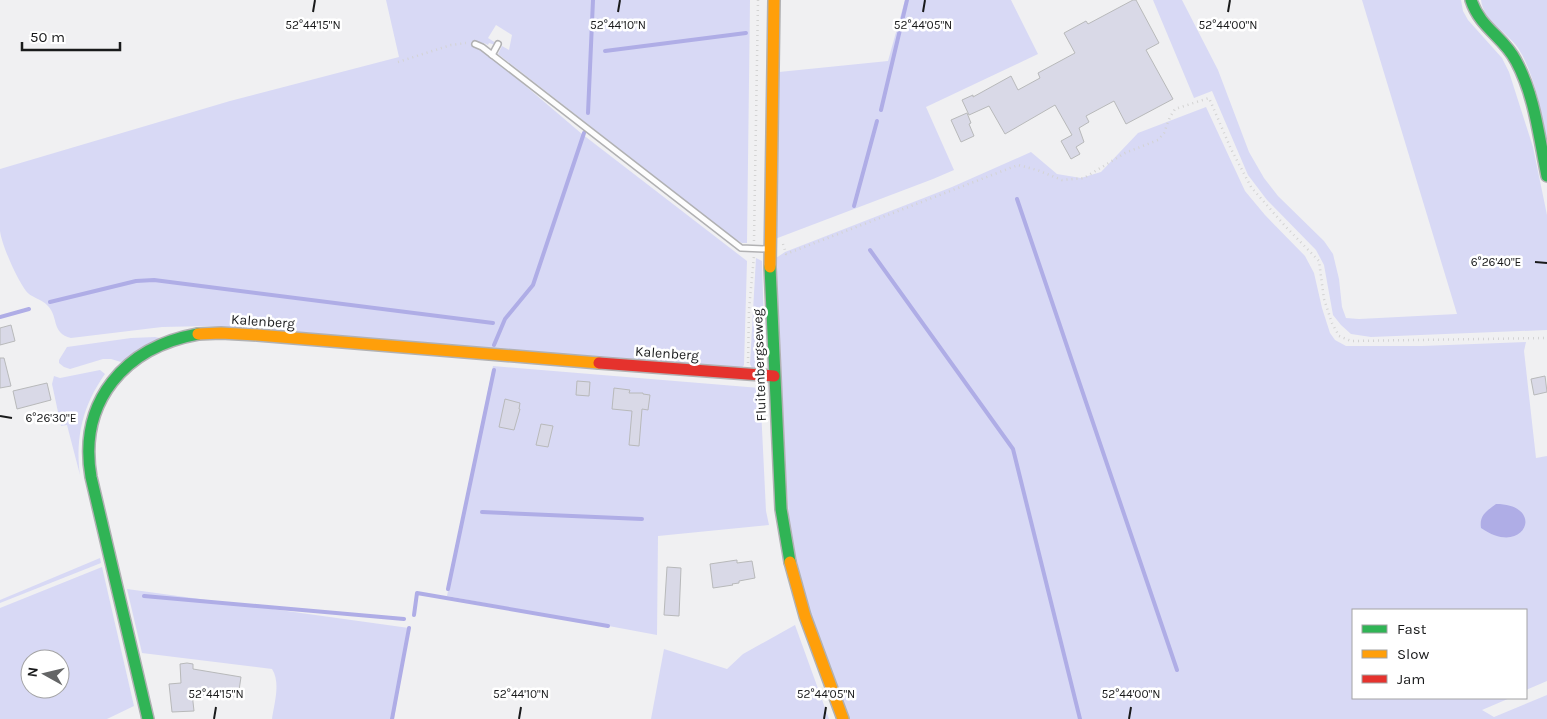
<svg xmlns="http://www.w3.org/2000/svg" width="1547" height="719" font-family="Karla,sans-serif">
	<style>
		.green { fill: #d8d9f5; fill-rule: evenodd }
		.water { fill: #afade6 }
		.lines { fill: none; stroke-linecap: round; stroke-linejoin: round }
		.stream { stroke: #afade6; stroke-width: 4 }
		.building { fill: #d9d9e7; stroke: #b8b9ba }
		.lane-casing { stroke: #b1b1b3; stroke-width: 8 }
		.fast-casing { stroke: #b1b1b3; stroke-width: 14 }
		.slow-casing { stroke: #b1b1b3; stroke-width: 14 }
		.jam-casing { stroke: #b1b1b3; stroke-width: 14 }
		.path { stroke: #d3d3d3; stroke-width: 2.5; stroke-dasharray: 1 4; stroke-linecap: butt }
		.lane { stroke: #fdfdfd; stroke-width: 5 }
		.fast { stroke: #30b455; stroke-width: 11 }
		.slow { stroke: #ff9f0a; stroke-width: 11 }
		.jam { stroke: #e5322d; stroke-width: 11 }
		.ticks { fill: none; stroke: #191a1b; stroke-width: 2 }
		.labels { text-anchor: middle; stroke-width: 5; stroke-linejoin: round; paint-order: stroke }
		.street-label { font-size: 14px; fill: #191a1b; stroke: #fff }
		.ticks-label { font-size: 12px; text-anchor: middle; fill: #191a1b; stroke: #fff; stroke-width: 5; stroke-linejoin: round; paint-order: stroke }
	</style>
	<rect width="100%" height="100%" fill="#f0f0f2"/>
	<!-- green -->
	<g class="green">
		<path d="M386,0H750L747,243H742L732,237L498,54L502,46L509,50L512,35L496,25L488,38L496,43L495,45L489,43L488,45L484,43L481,45L482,49L582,134L747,261L744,365L740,370L573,357L300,332L208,326L162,327L71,338C51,333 59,318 48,306C42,299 30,297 26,291C17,279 2,246 0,231C0,211 0,189 0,169L230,101L399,57Z"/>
		<polygon points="905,0 1011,0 1038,54 926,107 954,170 933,179 775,239 779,72 888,61"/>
		<polygon points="1153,0 1182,0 1218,70 1249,152 1264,178 1278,196 1324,241 1333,254 1339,279 1342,307 1346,318 1359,319 1457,314 1362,0 1461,0 1463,11 1468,20 1502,58 1509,72 1533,147 1547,215 1547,330 1371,337 1351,334 1341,325 1333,315 1324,265 1316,250 1267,200 1248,175 1212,91 1194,98"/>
		<path d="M1481,0H1547V140C1540,109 1535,75 1518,48C1507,32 1483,21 1481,0Z"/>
		<polygon points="1206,107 1245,191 1265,215 1305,256 1314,273 1322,308 1330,333 1335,340 1346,346 1422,346 1526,342 1524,351 1536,458 1547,456 1547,681 1526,690 1526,610 1353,610 1353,698 1510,698 1482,710 1494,717 1547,695 1547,719 849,719 807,604 790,532 786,476 776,258 785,252 952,187 1031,152 1057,174 1081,178 1101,172 1138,133"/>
		<path d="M756,258L762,261L765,360C763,367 760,369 753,370L750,364Z"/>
		<polygon points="155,337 160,338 121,362 111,359 103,359 70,369 64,367 59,363 59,360 67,347 131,338"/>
		<polygon points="493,366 760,388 766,511 769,525 658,536 657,635 447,596"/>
		<path d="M100,370L105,374C83,405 75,437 80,475L67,425L61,426L52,384L54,376L60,378Z"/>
		<polygon points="100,558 101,563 0,603 0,600"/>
		<path d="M102,567L134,706L107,719H0V608ZM30,659H60V689H30Z"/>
		<path d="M127,589L409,628L394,719H272C274,704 281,683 272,669L142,653Z"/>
		<polygon points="795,625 829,719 651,719 664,649 727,669 743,654"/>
	</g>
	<!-- water -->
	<path class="water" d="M1496,504C1547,504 1525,559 1481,528C1479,515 1487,511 1496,504Z"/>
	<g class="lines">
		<!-- stream -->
		<g class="stream">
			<polyline points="605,51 746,33"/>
			<polyline points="881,110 907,0"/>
			<polyline points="588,113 593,0"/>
			<polyline points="1017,199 1177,670"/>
			<polyline points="854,206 877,121"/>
			<polyline points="870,250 1013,449 1080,719"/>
			<polyline points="50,302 136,281 154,280 493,323"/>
			<polyline points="0,317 29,309"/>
			<polyline points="494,345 505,319 533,285 584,133"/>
			<polyline points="482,512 642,519"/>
			<polyline points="448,589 494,370"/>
			<polyline points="144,596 404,619"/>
			<polyline points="414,615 417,593 608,626"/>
			<polyline points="392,719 409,628"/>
		</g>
	</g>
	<!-- building -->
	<g class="building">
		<polygon points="1133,0 1136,0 1159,43 1146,50 1173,99 1126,124 1114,101 1086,116 1089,122 1079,128 1084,142 1076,147 1080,154 1071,159 1061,141 1072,135 1055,105 1005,134 989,106 969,115 962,100 973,95 973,97 1011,76 1018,90 1040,78 1038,73 1075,53 1064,33 1086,21 1088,24"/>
		<polygon points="967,113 971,123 969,124 974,136 961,142 951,120"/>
		<polygon points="11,325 15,341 0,345 0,328"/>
		<polygon points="0,358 4,358 11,386 0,388"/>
		<polygon points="1545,376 1547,392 1534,395 1531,379"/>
		<polygon points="577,381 590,382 589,396 576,395"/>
		<polygon points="47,383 51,400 17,409 13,391"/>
		<polygon points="614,388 630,390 629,393 643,393 643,394 650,395 648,410 642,409 639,446 629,445 632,411 612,409"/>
		<polygon points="505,399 520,403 519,409 520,409 514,430 499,427"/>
		<polygon points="541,424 553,426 548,447 536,445"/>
		<polygon points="737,560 737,563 752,561 755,578 739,581 739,583 732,584 733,585 713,588 710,564"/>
		<polygon points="667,567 681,568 679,616 664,615"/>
		<polygon points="187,663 193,664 193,669 241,677 238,697 225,696 224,698 192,693 194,711 172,712 169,684 181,683 180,664"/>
	</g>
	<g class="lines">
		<!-- lane casing -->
		<g class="lane-casing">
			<g id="lane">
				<polyline points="475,44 482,47 741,248 767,249"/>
				<polyline points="492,55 498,44"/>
			</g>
		</g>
		<!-- fast casing -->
		<g class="fast-casing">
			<g id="fast">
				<path d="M1471,0C1480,28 1504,37 1516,61C1535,96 1539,138 1547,176"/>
				<polyline points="770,267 781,509 790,562"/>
				<path d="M148,719L91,477C78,401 125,347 198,334"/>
			</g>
		</g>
		<!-- slow casing -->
		<g class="slow-casing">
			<g id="slow">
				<polyline points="770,267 774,0"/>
				<polyline points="198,334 221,333 257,335 599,363"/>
				<polyline points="790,562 805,616 843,719"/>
			</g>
		</g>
		<!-- jam casing -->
		<g class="jam-casing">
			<polyline id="jam" points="599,363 774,376"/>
		</g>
		<!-- path -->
		<g class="path">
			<polyline points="398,62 451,45 466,43"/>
			<polyline points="754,241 758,0"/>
			<polyline points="783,244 786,254 1018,165 1037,170 1062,180 1084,178 1125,153 1158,140 1164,133 1170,117 1175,109 1209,98 1231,149 1251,187 1286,227 1319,261 1324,299 1332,323 1339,336 1351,341 1547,338"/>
			<polyline points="748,363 749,309 754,256"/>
		</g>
		<!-- lane -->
		<use href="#lane" class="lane"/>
		<!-- fast -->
		<use href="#fast" class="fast"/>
		<!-- slow -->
		<use href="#slow" class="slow"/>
		<!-- jam -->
		<use href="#jam" class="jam"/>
	</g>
	<!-- ticks -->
	<path class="ticks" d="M313,12L315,0M618,12L620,0M923,12L925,0M1228,12L1230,0M1535,262L1547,263M0,416L12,418M214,719L216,707M519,719L521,707M824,719L826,707M1129,719L1131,707"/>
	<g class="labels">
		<!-- street labels -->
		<g class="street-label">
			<text transform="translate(263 321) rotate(4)" y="5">Kalenberg</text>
			<text transform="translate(667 353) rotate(4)" y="5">Kalenberg</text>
			<text transform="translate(759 365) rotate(-92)" y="5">Fluitenbergseweg</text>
		</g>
	</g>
	<g class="ticks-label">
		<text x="313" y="29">52°44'15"N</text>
		<text x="618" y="29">52°44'10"N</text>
		<text x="923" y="29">52°44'05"N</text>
		<text x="1228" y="29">52°44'00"N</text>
		<text x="1496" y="266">6°26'40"E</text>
		<text x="51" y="422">6°26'30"E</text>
		<text x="216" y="698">52°44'15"N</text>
		<text x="521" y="698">52°44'10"N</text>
		<text x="826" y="698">52°44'05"N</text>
		<text x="1131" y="698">52°44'00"N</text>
	</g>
	<!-- legend -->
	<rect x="1352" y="609" width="175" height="90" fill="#ffffff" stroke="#a3a3a4"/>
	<rect x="1362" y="625" width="25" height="8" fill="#30b455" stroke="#a3a3a4"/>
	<text x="1397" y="634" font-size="15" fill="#191a1b">Fast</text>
	<rect x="1362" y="650" width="25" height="8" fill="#ff9f0a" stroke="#a3a3a4"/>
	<text x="1397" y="659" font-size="15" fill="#191a1b">Slow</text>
	<rect x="1362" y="675" width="25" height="8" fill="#e5322d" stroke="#a3a3a4"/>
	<text x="1397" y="684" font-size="15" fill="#191a1b">Jam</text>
	<!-- north arrow -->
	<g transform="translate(45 674) rotate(278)"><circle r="24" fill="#ffffff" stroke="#a3a3a4"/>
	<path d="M0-4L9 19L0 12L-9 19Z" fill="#646566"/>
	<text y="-8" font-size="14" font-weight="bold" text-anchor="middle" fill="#191a1b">N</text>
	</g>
	<!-- scale -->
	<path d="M22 42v8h98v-8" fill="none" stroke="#191a1b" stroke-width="2.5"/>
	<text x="30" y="42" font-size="15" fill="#191a1b" stroke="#ffffff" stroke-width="4" paint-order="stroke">50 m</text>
</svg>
